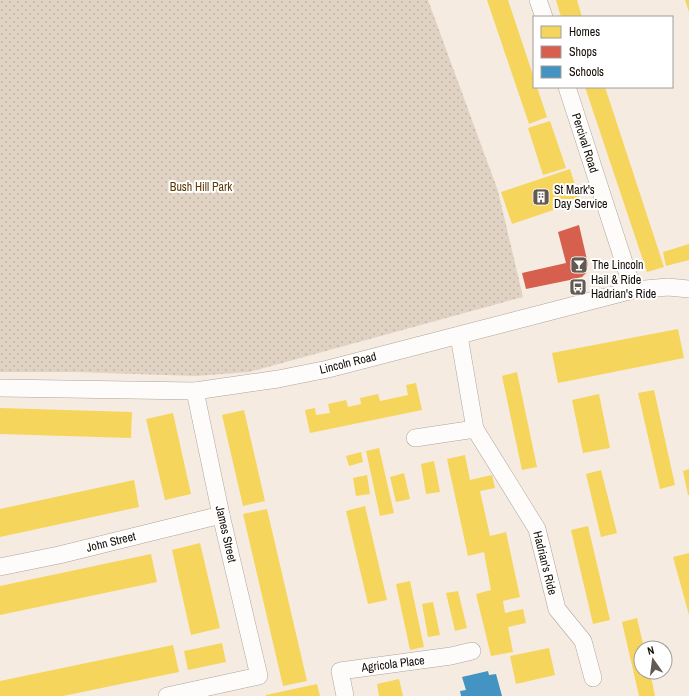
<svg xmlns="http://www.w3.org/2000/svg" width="689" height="696" font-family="'Archivo Narrow',sans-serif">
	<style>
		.park { fill: url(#park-dots) }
		.homes { fill: #f6d55c }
		.shops { fill: #d6604d }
		.schools { fill: #4393c3 }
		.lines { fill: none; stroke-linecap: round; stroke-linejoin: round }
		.minor-casing { stroke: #aca49c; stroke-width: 18 }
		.minor { stroke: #fefcfa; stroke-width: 17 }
		.labels { text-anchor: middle; stroke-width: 4; stroke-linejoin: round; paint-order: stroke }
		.street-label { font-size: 12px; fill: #130c05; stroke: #fff }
		.park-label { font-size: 12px; fill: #5c3805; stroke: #fff }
		.poi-label { font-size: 12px; fill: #130c05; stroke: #fff; text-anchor: start }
	</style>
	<defs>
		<pattern id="park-dots" width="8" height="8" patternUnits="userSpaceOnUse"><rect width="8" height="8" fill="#e1d3c4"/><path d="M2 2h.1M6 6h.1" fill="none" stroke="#c0b4a7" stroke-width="1.8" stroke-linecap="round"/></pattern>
	</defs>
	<rect width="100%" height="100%" fill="#f5ebe1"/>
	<!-- park -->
	<polygon class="park" points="0,0 428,0 498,191 523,297 249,372 196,376 75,372 0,372"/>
	<!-- homes -->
	<g class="homes">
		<polygon points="487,0 508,0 534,78 534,87 537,87 547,117 529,124"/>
		<polygon points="556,0 577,0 582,17 561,17"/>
		<polygon points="685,0 689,0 689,12"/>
		<polygon points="585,87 605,87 664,267 647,272"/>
		<polygon points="550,121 566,168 543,175 528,128"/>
		<polygon points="570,169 580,201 512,224 501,192"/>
		<polygon points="689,244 689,260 666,266 663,252"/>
		<polygon points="678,329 684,358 558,383 552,353"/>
		<polygon points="517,372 537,467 522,470 502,376"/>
		<polygon points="416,383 422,410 310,433 305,410 315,408 316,415 330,413 328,404 346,400 348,407 361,404 360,398 378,394 380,401 408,395 406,385"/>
		<polygon points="654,390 675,485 660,489 638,393"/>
		<polygon points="599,394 610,448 583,453 572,400"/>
		<polygon points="0,408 132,412 131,438 0,434"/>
		<polygon points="244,410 265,501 243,506 222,415"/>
		<polygon points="173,413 191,494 165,500 146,419"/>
		<polygon points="379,448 394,513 380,516 366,451"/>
		<polygon points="361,452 363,462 349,466 346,456"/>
		<polygon points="465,455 470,480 492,475 495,488 480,491 490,536 506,532 520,597 503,601 505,613 523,609 526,623 508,627 513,652 491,656 476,594 491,590 484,552 468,556 447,459"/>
		<polygon points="434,461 440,492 426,494 421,464"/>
		<polygon points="689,469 689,495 688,495 683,471"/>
		<polygon points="601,470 617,533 601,537 586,474"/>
		<polygon points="404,473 410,499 396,502 390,477"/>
		<polygon points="367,475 370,494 356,496 353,478"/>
		<polygon points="134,480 139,507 0,537 0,509"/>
		<polygon points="365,506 387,600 368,604 346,511"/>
		<polygon points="267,509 307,681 283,686 243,514"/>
		<polygon points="588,526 610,620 593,624 571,530"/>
		<polygon points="200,543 220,628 191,635 172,550"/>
		<polygon points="689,553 689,615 673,557"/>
		<polygon points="151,554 157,582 0,615 0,586"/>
		<polygon points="410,581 424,647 410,650 396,584"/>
		<polygon points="458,591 467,628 455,631 446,593"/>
		<polygon points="433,602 440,635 428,637 422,604"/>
		<polygon points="637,618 644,648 641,648 641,672 650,672 655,696 639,696 622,622"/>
		<polygon points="222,643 226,662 188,670 184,651"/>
		<polygon points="173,645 179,672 63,696 0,696 0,681"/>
		<polygon points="549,648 555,675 516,684 510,656"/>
		<polygon points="399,679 403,696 379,696 377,684"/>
		<polygon points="317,684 320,696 266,696 266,695"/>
	</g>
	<!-- shops -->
	<polygon class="shops" points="579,225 588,264 586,273 582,277 570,280 526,289 522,273 566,263 558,232"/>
	<!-- schools -->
	<polygon class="schools" points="488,671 489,675 496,674 502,696 461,696 460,691 466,690 462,677"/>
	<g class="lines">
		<!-- minor casing -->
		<g class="minor-casing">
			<g id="minor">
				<polyline points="538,0 544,17"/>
				<polyline points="567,87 633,290"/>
				<polyline points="459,336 475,429 537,529 557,609 583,641 593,678"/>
				<polyline points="0,388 195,391 278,379 328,369 633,290 668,287 689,289"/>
				<polyline points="415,438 475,429"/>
				<polyline points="0,567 59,555 221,515"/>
				<polyline points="167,696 259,676 221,515 195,391"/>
				<polyline points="345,696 340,671 451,656 472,651"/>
			</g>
		</g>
		<!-- minor -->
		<use href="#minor" class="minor"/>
	</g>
	<!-- icons -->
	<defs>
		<g id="building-square" transform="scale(0.9)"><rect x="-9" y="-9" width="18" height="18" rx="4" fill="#625a52" stroke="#fff"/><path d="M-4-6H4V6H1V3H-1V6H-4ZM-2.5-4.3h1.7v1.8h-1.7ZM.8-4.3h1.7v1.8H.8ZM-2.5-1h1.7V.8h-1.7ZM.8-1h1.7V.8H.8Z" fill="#fff"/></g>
		<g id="bar-square" transform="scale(0.9)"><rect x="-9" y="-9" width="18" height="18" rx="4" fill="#625a52" stroke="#fff"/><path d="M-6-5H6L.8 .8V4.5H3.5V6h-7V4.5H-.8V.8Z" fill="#fff"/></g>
		<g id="bus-square" transform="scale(0.9)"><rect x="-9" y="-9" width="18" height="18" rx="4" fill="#625a52" stroke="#fff"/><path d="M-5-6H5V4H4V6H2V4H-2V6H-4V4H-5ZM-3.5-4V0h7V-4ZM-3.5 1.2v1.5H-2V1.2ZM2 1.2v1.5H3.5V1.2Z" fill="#fff"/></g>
	</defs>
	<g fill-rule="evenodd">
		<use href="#building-square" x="541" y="197"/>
		<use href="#bar-square" x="579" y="265"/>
		<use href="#bus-square" x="578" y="287"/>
	</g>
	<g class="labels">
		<!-- street labels -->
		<g class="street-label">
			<text transform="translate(585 143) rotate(72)" y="4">Percival Road</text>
			<text transform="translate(348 363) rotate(-14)" y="4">Lincoln Road</text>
			<text transform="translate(226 534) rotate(77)" y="4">James Street</text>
			<text transform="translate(111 542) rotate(-14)" y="4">John Street</text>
			<text transform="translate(545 563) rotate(76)" y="4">Hadrian's Ride</text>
			<text transform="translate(393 664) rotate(-7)" y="4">Agricola Place</text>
		</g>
		<!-- park labels -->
		<g class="park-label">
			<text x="201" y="191">Bush Hill Park</text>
		</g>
		<!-- poi labels -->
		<g class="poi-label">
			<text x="554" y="194">St Mark's<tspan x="554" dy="14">Day Service</tspan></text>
			<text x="592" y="269">The Lincoln</text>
			<text x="591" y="284">Hail &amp; Ride<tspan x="591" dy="14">Hadrian's Ride</tspan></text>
		</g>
	</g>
	<!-- legend -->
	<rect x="533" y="16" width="140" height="72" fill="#ffffff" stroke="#a19e9b"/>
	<rect x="541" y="26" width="20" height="12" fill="#f6d55c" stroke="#a19e9b"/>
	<text x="569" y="36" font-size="12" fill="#130c05">Homes</text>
	<rect x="541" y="46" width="20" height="12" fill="#d6604d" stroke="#a19e9b"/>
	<text x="569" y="56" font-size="12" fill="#130c05">Shops</text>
	<rect x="541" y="66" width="20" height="12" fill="#4393c3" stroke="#a19e9b"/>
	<text x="569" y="76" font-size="12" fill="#130c05">Schools</text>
	<!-- north arrow -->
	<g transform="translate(653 660) rotate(346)"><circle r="19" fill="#ffffff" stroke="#a19e9b"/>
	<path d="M0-3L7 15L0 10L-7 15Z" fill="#625a52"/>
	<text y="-6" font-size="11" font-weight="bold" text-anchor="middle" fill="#130c05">N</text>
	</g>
</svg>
